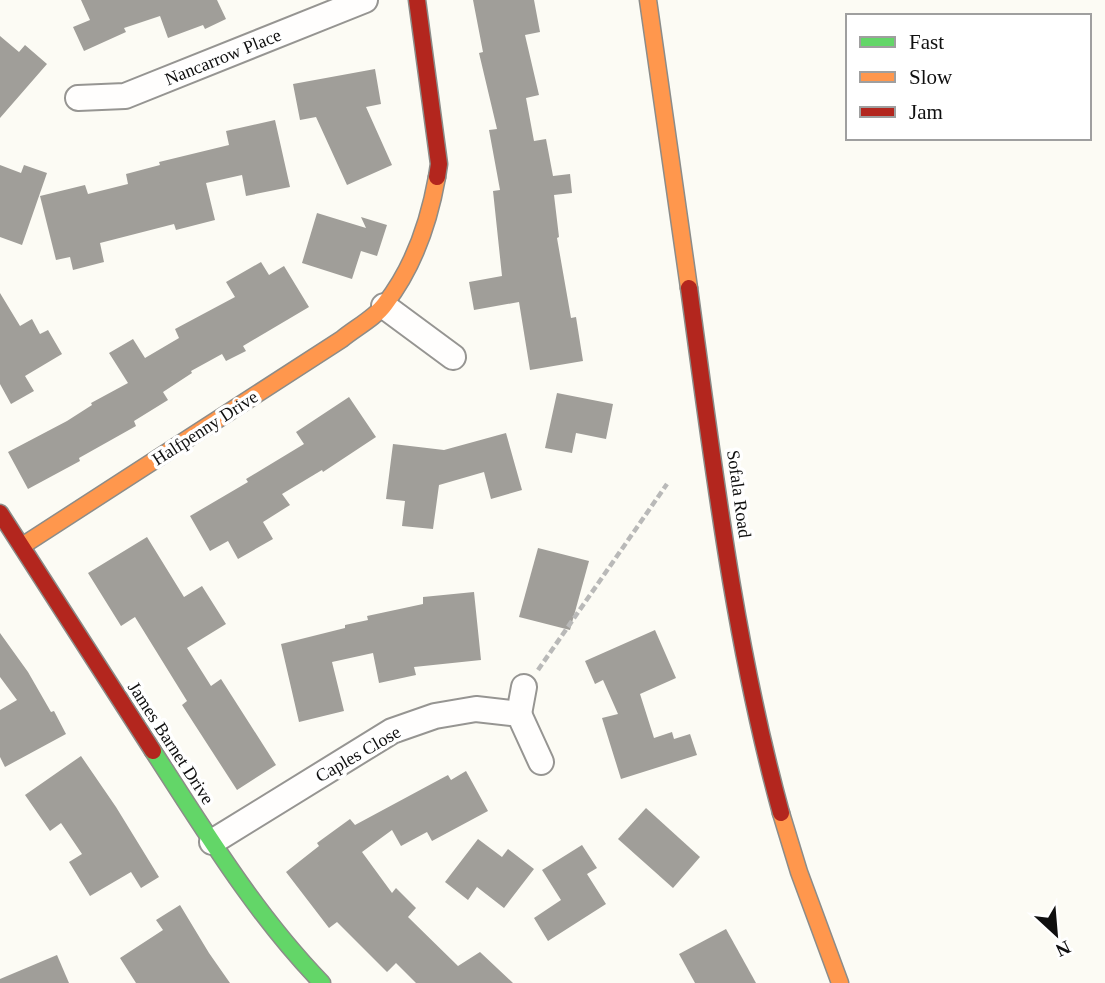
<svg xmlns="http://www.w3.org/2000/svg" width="1105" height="983" font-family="Georgia,serif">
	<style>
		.building { fill: #a09e99 }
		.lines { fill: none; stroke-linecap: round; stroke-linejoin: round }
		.street-casing { stroke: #969592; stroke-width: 28 }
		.fast-casing { stroke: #8c8c89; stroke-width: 19 }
		.slow-casing { stroke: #8c8c89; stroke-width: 19 }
		.jam-casing { stroke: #8c8c89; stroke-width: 19 }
		.path { stroke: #b9b9b8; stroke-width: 4.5; stroke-dasharray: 7 3.5; stroke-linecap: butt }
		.street { stroke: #fffefd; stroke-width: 24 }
		.fast { stroke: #63d668; stroke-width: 16 }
		.slow { stroke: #ff974d; stroke-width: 16 }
		.jam { stroke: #b3261e; stroke-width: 16 }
		.labels { text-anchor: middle; stroke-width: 7; stroke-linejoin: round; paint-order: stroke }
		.street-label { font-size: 18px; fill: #0f0f0f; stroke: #fff }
	</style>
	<rect width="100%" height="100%" fill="#fcfbf4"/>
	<!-- building -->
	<g class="building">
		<polygon points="81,0 217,0 226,19 205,29 203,25 168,38 160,16 124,28 126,32 84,51 73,27 90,20"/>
		<polygon points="473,0 534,0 540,32 525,35 539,95 526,98 534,141 546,139 553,176 570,174 572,193 554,195 559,237 557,238 571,318 576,317 583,361 530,370 519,302 474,310 469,282 502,276 493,191 500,190 489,130 497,129 479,53 483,52"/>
		<polygon points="0,36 19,52 25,45 47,64 0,118"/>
		<polygon points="375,69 381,104 366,107 392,165 347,185 316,117 300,120 293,84"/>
		<polygon points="275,120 290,187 246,196 242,175 206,183 215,220 176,230 174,224 100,243 104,262 73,270 70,257 56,260 40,196 85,185 88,194 128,184 126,174 160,165 159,162 229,145 226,131"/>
		<polygon points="0,165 21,173 24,165 47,173 22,245 0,237"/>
		<polygon points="317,213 366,228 361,217 387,225 377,256 361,251 352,279 302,263"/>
		<polygon points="261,262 269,275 284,266 309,307 243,346 246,351 226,361 222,354 191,371 192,373 163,392 168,400 134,421 136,426 79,458 80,461 28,489 8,452 67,421 92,405 91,403 128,383 109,353 133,339 145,358 179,338 175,329 235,297 226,282"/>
		<polygon points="0,293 20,326 32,319 40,334 48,330 62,354 25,376 34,391 11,404 0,384"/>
		<polygon points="557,393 613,404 606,439 576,433 572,453 545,448"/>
		<polygon points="349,397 376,437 323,472 322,470 282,494 290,505 263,522 273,539 238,559 228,541 210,551 190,516 248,482 246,479 304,444 296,432"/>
		<polygon points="506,433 522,490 491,499 484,472 439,485 433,529 402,526 405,501 386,499 393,444 444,450"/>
		<polygon points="147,537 184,597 202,586 226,624 187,648 211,686 221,679 276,765 237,790 182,705 187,701 135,617 121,626 88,573"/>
		<polygon points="538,548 589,561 570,630 519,617"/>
		<polygon points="474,592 481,660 414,667 416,675 379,683 373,653 332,662 344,711 299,722 281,644 345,628 345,625 368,620 367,616 423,604 423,597"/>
		<polygon points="655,630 676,678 640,694 654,738 672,732 674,739 690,734 697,755 621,779 602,718 618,714 603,680 595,684 585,661"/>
		<polygon points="0,633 28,672 51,712 54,711 66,734 5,767 0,757 0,710 17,700 0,677"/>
		<polygon points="81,756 116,807 159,877 141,888 131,872 90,896 69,862 82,854 61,823 50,831 25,795"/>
		<polygon points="466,771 488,811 432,841 427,832 401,846 392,830 362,852 392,893 396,888 416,908 408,917 458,966 480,952 513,983 416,983 396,963 387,972 337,922 329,928 286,872 319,846 317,843 350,819 355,825 448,775 451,780"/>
		<polygon points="646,808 700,857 673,888 618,839"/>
		<polygon points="478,839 502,857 508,849 534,869 504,908 477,887 468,900 445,882"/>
		<polygon points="582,845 597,868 587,874 606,904 548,941 534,918 561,900 542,870"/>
		<polygon points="180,905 209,953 230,983 136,983 120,958 163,930 156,920"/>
		<polygon points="726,929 756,983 695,983 679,954"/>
		<polygon points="57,955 69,983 0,983 0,979"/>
	</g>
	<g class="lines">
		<!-- street casing -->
		<g class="street-casing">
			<g id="street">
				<polyline points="78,98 125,96 365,0"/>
				<polyline points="384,306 453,357"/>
				<polyline points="519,714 524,687"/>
				<polyline points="212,842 392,731 435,716 476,709 519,714 541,762"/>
			</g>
		</g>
		<!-- fast casing -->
		<g class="fast-casing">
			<path id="fast" d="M153,751C205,831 255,914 322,983"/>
		</g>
		<!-- slow casing -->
		<g class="slow-casing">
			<g id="slow">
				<polyline points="648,0 689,288"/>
				<path d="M22,546L342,339C355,328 375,318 385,304C413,268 429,222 437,177"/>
				<polyline points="781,813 799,872 840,983"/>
			</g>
		</g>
		<!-- jam casing -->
		<g class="jam-casing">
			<g id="jam">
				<polyline points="417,0 439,164 437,177"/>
				<path d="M689,288C713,463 734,642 781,813"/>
				<polyline points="0,513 153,751"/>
			</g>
		</g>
		<!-- path -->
		<polyline class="path" points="538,670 667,484"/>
		<!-- street -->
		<use href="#street" class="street"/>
		<!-- fast -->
		<use href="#fast" class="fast"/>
		<!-- slow -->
		<use href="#slow" class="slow"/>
		<!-- jam -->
		<use href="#jam" class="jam"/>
	</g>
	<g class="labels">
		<!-- street labels -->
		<g class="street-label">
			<text transform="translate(223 57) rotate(-22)" y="6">Nancarrow Place</text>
			<text transform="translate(205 428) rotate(-33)" y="6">Halfpenny Drive</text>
			<text transform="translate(739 494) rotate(82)" y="6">Sofala Road</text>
			<text transform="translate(171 743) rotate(57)" y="6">James Barnet Drive</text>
			<text transform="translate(358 754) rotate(-30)" y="6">Caples Close</text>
		</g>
	</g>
	<!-- legend -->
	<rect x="846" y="14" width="245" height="126" fill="#ffffff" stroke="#9f9f9f" stroke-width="2"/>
	<rect x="860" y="37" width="35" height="10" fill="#63d668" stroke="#9f9f9f" stroke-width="2"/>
	<text x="909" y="49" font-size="21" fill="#0f0f0f">Fast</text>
	<rect x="860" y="72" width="35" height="10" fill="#ff974d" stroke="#9f9f9f" stroke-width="2"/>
	<text x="909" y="84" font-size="21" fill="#0f0f0f">Slow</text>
	<rect x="860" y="107" width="35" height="10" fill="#b3261e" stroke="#9f9f9f" stroke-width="2"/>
	<text x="909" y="119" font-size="21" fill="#0f0f0f">Jam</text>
	<!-- north arrow -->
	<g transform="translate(1056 934) rotate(154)" stroke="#ffffff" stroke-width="5" paint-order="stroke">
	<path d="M0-5L12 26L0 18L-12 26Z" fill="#0f0f0f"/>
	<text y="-10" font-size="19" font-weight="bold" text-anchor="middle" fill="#0f0f0f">N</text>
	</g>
</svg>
